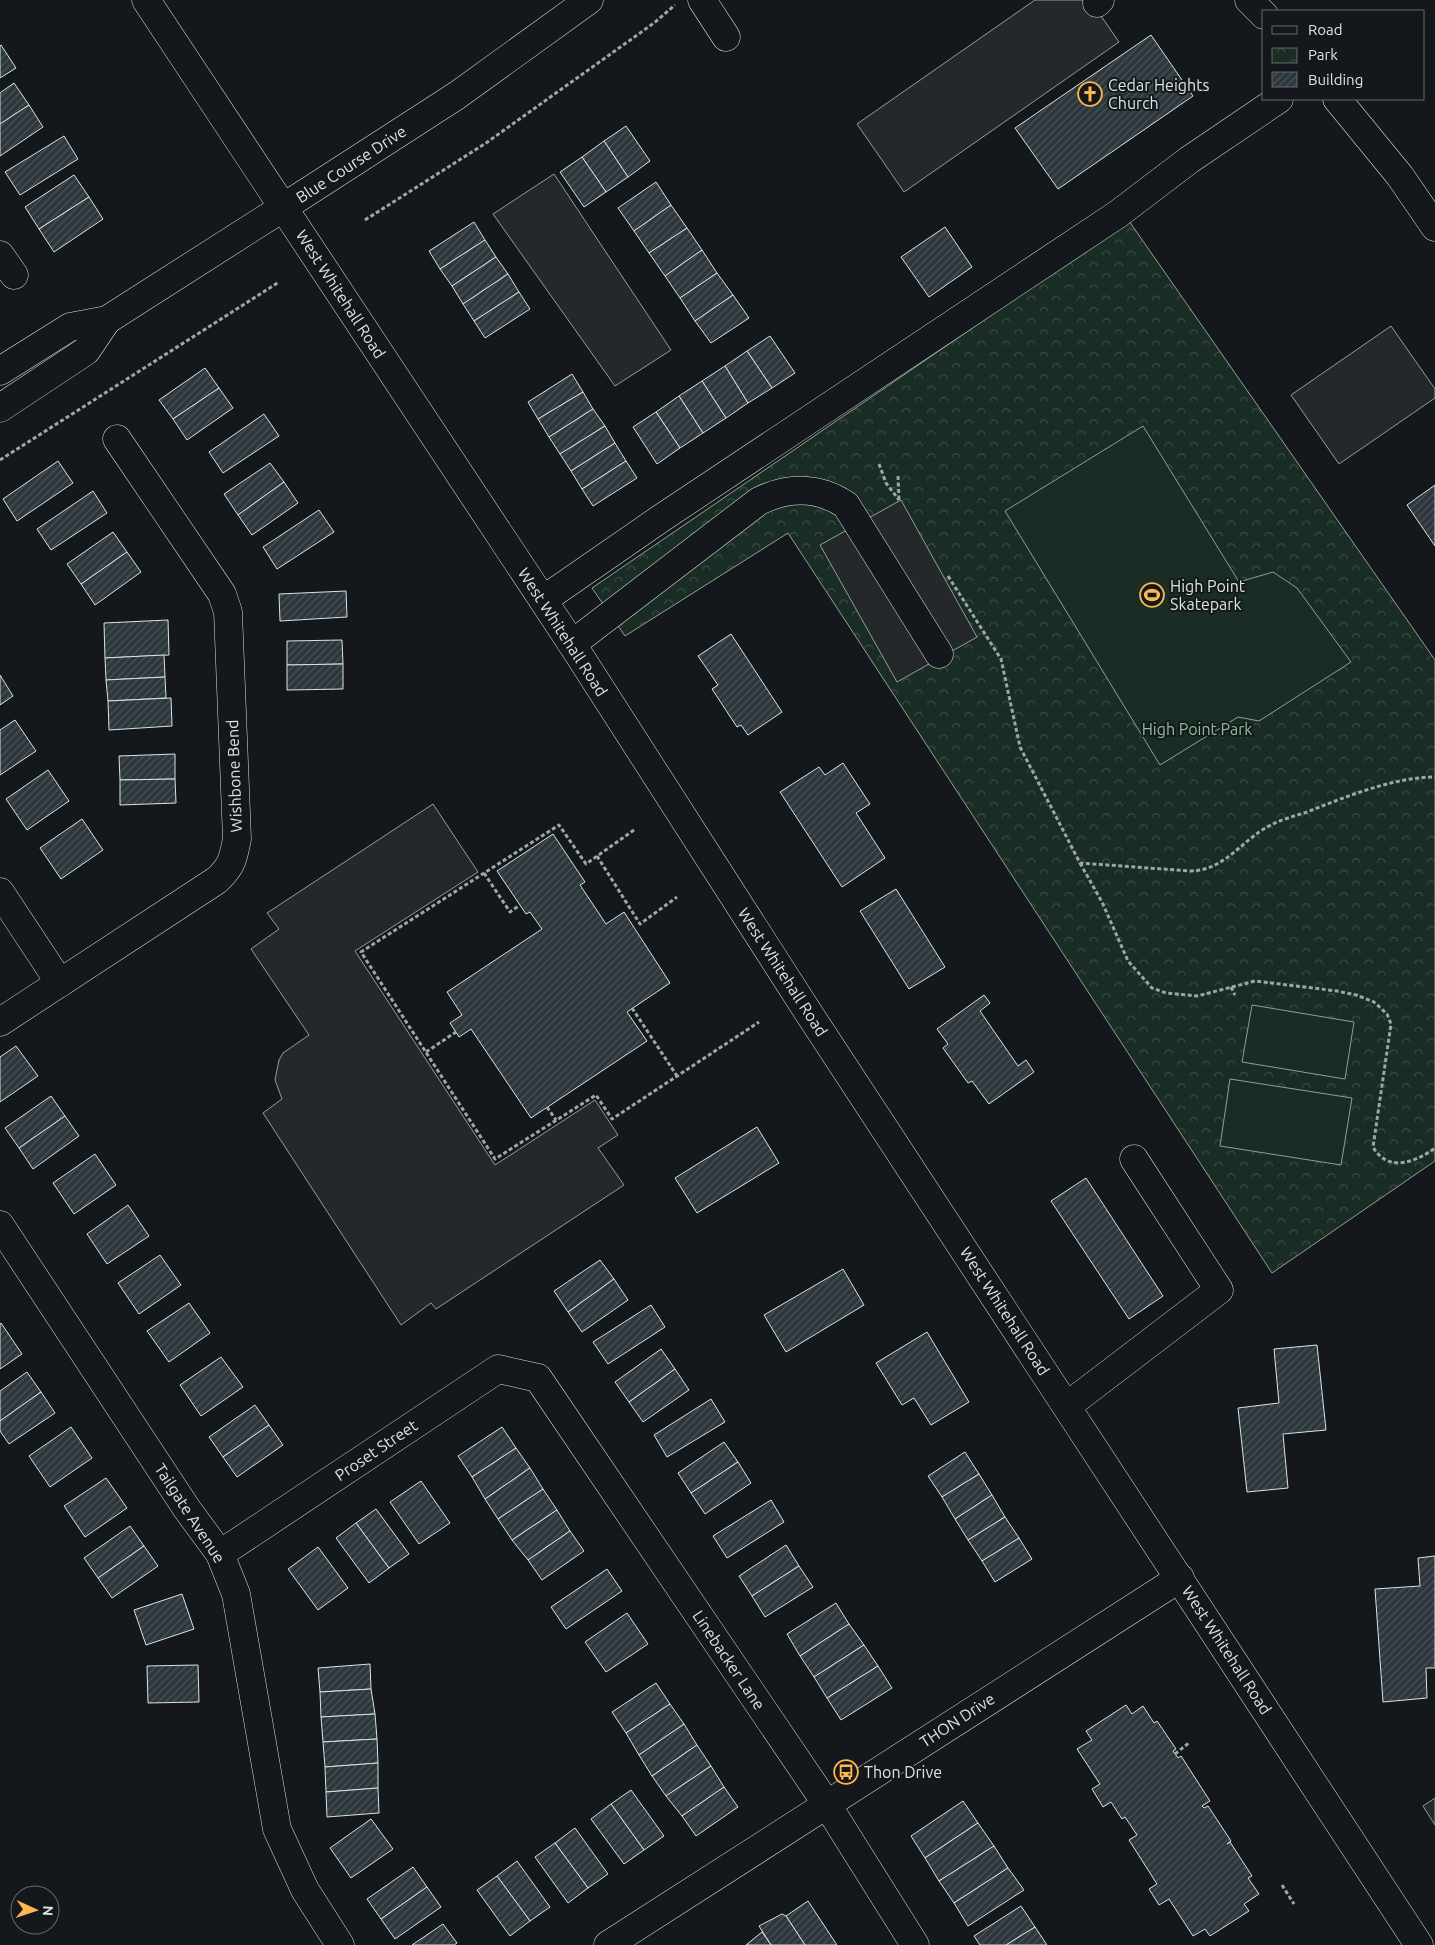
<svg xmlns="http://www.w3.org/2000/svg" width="1435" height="1945" font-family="Ubuntu,sans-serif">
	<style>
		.park { fill: url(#park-crowns); stroke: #939e99 }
		.pitch { fill: #1a2d24; stroke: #939e99 }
		.parking { fill: #24282b; stroke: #939e99 }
		.building { fill: url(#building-hatch); stroke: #d8e6dc }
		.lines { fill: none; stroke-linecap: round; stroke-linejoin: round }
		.minor-casing { stroke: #d8e6dc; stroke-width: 29 }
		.major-casing { stroke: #d8e6dc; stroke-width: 29 }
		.path { stroke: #9da8a2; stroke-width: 3; stroke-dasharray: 4 2.5; stroke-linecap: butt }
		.minor { stroke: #14181c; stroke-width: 28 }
		.major { stroke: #14181c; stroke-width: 28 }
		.labels { text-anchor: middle; stroke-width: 4; stroke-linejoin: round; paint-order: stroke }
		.poi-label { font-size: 16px; fill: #d8e6dc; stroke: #14181c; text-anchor: start }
		.street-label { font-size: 16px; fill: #d8e6dc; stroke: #14181c }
		.park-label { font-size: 16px; fill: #8ac095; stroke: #14181c }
	</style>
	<defs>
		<pattern id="park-crowns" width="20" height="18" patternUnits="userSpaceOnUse" patternTransform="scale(1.25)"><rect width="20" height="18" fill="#1a2d24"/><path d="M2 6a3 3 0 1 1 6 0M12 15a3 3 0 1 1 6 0" fill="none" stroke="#3b4b43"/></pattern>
		<pattern id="building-hatch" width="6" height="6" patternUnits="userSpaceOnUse" patternTransform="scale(1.25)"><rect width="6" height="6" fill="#2c363c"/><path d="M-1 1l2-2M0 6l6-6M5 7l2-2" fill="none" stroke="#4a5358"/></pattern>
	</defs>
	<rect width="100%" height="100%" fill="#14181c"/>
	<!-- park -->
	<polygon class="park" points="1129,221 1435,660 1435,1161 1272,1273 788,533 625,636 592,588"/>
	<!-- pitch -->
	<g class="pitch">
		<polygon points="1143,426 1239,582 1273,572 1297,588 1351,662 1259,721 1238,717 1160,765 1005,511"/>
		<polygon points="1252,1005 1354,1022 1345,1079 1242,1062"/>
		<polygon points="1230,1079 1352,1098 1341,1165 1220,1146"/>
	</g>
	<!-- parking -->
	<g class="parking">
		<polygon points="1035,0 1090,0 1119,42 904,192 857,124"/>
		<polygon points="554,174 671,350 615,386 493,214"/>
		<polygon points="1391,326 1435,389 1435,398 1339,464 1291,395"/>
		<polygon points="901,500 977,637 897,682 820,545"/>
		<polygon points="433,804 478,872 355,951 495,1165 595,1100 618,1135 598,1148 624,1185 436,1309 431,1303 401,1325 263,1113 282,1099 275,1080 279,1060 283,1053 309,1035 251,949 279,929 267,913"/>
		<polygon points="1435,1798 1435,1825 1423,1806"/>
	</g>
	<!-- building -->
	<g class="building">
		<polygon points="1151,35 1193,96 1058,189 1015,128"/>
		<polygon points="1,45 16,68 0,78 0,46"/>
		<polygon points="14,83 29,105 0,124 0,93"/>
		<polygon points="29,105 43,127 0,156 0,124"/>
		<polygon points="626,126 650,161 628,177 604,141"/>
		<polygon points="64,136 78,159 20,195 5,172"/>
		<polygon points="604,141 628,177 606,192 582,157"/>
		<polygon points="582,157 606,192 584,207 560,172"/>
		<polygon points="74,175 89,197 39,229 25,207"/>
		<polygon points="656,182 671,205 634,231 618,208"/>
		<polygon points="89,197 103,219 54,252 39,229"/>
		<polygon points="671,205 687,228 649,253 634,231"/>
		<polygon points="474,222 485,240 440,269 429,251"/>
		<polygon points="945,227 972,267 929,297 901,257"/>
		<polygon points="687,228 702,250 665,276 649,253"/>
		<polygon points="485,240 496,257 452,286 440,269"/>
		<polygon points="702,250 717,273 680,298 665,276"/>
		<polygon points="496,257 508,274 463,304 452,286"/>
		<polygon points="717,273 733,295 695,321 680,298"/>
		<polygon points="508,274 519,292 474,321 463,304"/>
		<polygon points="519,292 530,309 485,338 474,321"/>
		<polygon points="733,295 749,318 711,343 695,321"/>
		<polygon points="770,336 795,373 772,388 747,351"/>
		<polygon points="747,351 772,388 748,403 725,366"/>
		<polygon points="725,366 748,403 726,418 702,381"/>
		<polygon points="205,368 219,388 173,419 159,400"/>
		<polygon points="572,374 583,392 538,419 528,402"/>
		<polygon points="702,381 726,418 703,433 679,396"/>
		<polygon points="219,388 233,408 187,440 173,419"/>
		<polygon points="583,392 593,409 549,437 538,419"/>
		<polygon points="679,396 703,433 680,448 656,412"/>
		<polygon points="593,409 605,426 560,454 549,437"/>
		<polygon points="656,412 680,448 657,464 633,427"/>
		<polygon points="264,414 279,436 223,473 209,452"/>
		<polygon points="605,426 615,443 571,471 560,454"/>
		<polygon points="615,443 626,461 582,489 571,471"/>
		<polygon points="58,461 73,483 17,521 3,499"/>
		<polygon points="626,461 637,478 593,506 582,489"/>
		<polygon points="270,463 284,482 238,515 224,494"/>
		<polygon points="284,482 298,503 252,535 238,515"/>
		<polygon points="1435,485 1435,546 1407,505"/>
		<polygon points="93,491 107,513 51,550 37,529"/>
		<polygon points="319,510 334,532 277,569 263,547"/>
		<polygon points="113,532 127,552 81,584 67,564"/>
		<polygon points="127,552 141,572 95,605 81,584"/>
		<polygon points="346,591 347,617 280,621 279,594"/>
		<polygon points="168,620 169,655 105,658 104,623"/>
		<polygon points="731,634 782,712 748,735 741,725 737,727 712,689 718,685 698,656"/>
		<polygon points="342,640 343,664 287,665 287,641"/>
		<polygon points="164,655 165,677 106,680 105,658"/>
		<polygon points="343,664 343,689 287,690 287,665"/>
		<polygon points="0,675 13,696 0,705"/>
		<polygon points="165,677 166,698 108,701 106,680"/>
		<polygon points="171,698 172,726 109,730 108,701"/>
		<polygon points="15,720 36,751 0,775 0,730"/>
		<polygon points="175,754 175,779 120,780 119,756"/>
		<polygon points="843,763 870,804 856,813 885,858 842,887 780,792 819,767 825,775"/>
		<polygon points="48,770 69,801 27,830 6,799"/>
		<polygon points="175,779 176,803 120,805 120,780"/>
		<polygon points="82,819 103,850 61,879 40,848"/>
		<polygon points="553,834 585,882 580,885 606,924 624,912 670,983 627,1012 647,1041 531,1118 471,1029 459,1037 450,1023 462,1015 447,992 542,929 530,912 526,914 497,871"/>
		<polygon points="896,889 945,967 909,989 860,911"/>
		<polygon points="984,995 990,1003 980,1011 1018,1066 1026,1060 1034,1072 989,1104 972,1081 968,1083 943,1048 948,1044 937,1029"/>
		<polygon points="16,1046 38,1076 0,1102 0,1057"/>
		<polygon points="51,1096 65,1116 19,1148 5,1128"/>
		<polygon points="65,1116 79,1136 33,1169 19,1148"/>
		<polygon points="757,1127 779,1163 697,1213 675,1178"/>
		<polygon points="95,1154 116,1185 74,1214 53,1183"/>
		<polygon points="1086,1178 1163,1296 1129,1319 1051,1201"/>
		<polygon points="128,1205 149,1236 107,1264 87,1234"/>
		<polygon points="160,1255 181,1285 139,1314 118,1283"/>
		<polygon points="600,1260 614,1279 568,1312 554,1291"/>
		<polygon points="843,1269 864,1305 786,1352 764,1315"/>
		<polygon points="614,1279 628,1300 582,1332 568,1312"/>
		<polygon points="189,1303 210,1333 169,1362 147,1331"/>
		<polygon points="651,1305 665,1327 608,1364 593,1342"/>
		<polygon points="1,1323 22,1354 0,1369 0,1324"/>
		<polygon points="927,1332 969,1402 931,1425 914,1398 902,1405 876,1363"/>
		<polygon points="1317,1345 1326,1430 1283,1434 1288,1488 1247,1492 1238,1408 1279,1403 1274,1349"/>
		<polygon points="661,1349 675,1369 629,1402 615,1382"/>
		<polygon points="221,1357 243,1387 201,1416 180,1385"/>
		<polygon points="675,1369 689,1390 643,1422 629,1402"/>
		<polygon points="27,1372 41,1392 0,1421 0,1391"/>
		<polygon points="41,1392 55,1413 9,1444 0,1431 0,1421"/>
		<polygon points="711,1399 725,1422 667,1457 654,1435"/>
		<polygon points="255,1405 269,1425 223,1457 209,1437"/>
		<polygon points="269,1425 283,1445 237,1477 223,1457"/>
		<polygon points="71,1427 92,1458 50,1487 29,1456"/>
		<polygon points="502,1427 516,1448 472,1477 458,1456"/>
		<polygon points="724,1442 738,1462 691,1493 678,1473"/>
		<polygon points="516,1448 530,1468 485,1499 472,1477"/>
		<polygon points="965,1452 979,1474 942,1497 928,1476"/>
		<polygon points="738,1462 751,1483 705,1514 691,1493"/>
		<polygon points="530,1468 543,1489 498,1519 485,1499"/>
		<polygon points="979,1474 992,1495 955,1519 942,1497"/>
		<polygon points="106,1478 127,1508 85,1537 64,1506"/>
		<polygon points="421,1481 450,1523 419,1544 390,1502"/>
		<polygon points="543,1489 557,1510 512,1540 498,1519"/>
		<polygon points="992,1495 1005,1517 968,1540 955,1519"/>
		<polygon points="771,1500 784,1522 727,1558 713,1536"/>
		<polygon points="376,1509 409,1554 389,1568 356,1523"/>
		<polygon points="557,1510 570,1531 528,1560 512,1540"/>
		<polygon points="1005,1517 1019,1538 982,1561 968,1540"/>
		<polygon points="356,1523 389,1568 369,1583 336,1538"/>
		<polygon points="130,1526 144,1546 98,1578 84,1558"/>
		<polygon points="570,1531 584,1551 542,1580 528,1560"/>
		<polygon points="1019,1538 1032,1559 995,1582 982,1561"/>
		<polygon points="786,1545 799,1566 752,1596 739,1576"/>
		<polygon points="144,1546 158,1566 112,1598 98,1578"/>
		<polygon points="318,1547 348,1588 318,1610 288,1569"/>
		<polygon points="1435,1556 1435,1668 1426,1668 1427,1698 1383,1702 1375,1589 1420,1586 1418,1558"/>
		<polygon points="799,1566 813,1587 765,1617 752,1596"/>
		<polygon points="607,1569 622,1591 566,1629 551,1607"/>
		<polygon points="182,1594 194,1629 146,1645 134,1610"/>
		<polygon points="836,1603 849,1624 800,1656 787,1634"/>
		<polygon points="627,1613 648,1644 606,1672 585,1642"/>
		<polygon points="849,1624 864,1645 814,1677 800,1656"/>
		<polygon points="864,1645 878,1666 827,1698 814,1677"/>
		<polygon points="370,1664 371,1689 320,1692 318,1668"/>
		<polygon points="198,1665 199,1702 148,1703 147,1666"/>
		<polygon points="878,1666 892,1688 841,1720 827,1698"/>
		<polygon points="656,1683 670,1704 626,1733 612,1712"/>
		<polygon points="371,1689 375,1714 321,1717 320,1692"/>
		<polygon points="670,1704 684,1724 639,1755 626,1733"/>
		<polygon points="1126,1705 1132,1714 1143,1706 1154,1723 1157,1721 1176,1749 1173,1751 1178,1758 1181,1756 1210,1801 1202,1806 1204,1808 1208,1806 1231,1841 1227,1844 1230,1842 1252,1876 1248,1878 1259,1894 1244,1904 1249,1911 1210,1936 1205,1929 1193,1936 1169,1899 1159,1905 1149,1889 1157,1884 1129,1840 1137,1835 1125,1817 1122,1819 1111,1802 1103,1807 1092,1789 1100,1784 1077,1749 1092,1740 1086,1731"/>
		<polygon points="375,1714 377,1739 323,1742 321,1717"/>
		<polygon points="684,1724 697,1745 652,1776 639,1755"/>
		<polygon points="377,1739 378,1763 325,1767 323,1742"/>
		<polygon points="697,1745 711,1766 666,1796 652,1776"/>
		<polygon points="378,1763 378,1788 326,1792 325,1767"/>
		<polygon points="711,1766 724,1787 682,1816 666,1796"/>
		<polygon points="724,1787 738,1807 696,1836 682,1816"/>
		<polygon points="378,1788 379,1813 327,1817 326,1792"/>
		<polygon points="631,1790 664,1836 644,1850 611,1804"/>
		<polygon points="963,1801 978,1823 925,1858 911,1836"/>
		<polygon points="611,1804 644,1850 624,1864 591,1819"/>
		<polygon points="371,1819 393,1849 351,1878 330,1848"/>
		<polygon points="978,1823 994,1846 939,1881 925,1858"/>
		<polygon points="575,1828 608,1874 588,1888 555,1843"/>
		<polygon points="555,1843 588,1888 568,1903 535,1857"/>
		<polygon points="994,1846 1008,1868 954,1903 939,1881"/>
		<polygon points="517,1861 550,1907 530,1921 497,1876"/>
		<polygon points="413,1867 427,1887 381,1919 367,1899"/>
		<polygon points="1008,1868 1024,1890 968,1926 954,1903"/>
		<polygon points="497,1876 530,1921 510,1936 477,1890"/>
		<polygon points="427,1887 441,1907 395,1939 381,1919"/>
		<polygon points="808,1901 837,1945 805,1945 786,1916"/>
		<polygon points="1021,1906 1035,1927 1006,1945 980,1945 974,1936"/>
		<polygon points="782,1914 786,1916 805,1945 771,1945 759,1926"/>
		<polygon points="443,1924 457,1943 454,1945 412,1945"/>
		<polygon points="1035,1927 1047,1945 1006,1945"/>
		<polygon points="762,1932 771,1945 746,1945"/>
	</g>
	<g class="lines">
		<!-- minor casing -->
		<g class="minor-casing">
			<g id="minor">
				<polyline points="702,0 726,37"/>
				<polyline points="1249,0 1264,15"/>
				<polyline points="1097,3 1100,0"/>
				<polyline points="1337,99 1400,176 1435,227"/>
				<polyline points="0,255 14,275"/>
				<polyline points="0,371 70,327 107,320 284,207"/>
				<polyline points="0,408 86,351 107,320"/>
				<polyline points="543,600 660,519 1118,214 1189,160 1279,99"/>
				<path d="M572,644L759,501C788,487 818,486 846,505L939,654"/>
				<polyline points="0,892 60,983"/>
				<path d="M0,1022L217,880C232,866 233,859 237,839L228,612L222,594L117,439"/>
				<polyline points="0,1225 187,1509 220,1554 236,1594 277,1829 305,1890 340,1945"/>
				<polyline points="1067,1406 1219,1290 1134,1159"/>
				<polyline points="220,1554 498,1369 538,1378 826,1803 915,1945"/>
				<polyline points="608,1945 1180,1578"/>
			</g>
		</g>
		<!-- major casing -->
		<g class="major-casing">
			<g id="major">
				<polyline points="146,0 572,644 808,1012 1419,1945"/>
				<polyline points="284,207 456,96 589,0"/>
			</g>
		</g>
		<!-- path -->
		<g class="path">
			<polyline points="365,220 486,143 654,23 675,5"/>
			<polyline points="0,460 279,282"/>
			<polyline points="879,464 886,483 899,500"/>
			<polyline points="898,476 899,500"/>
			<path d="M948,576L1001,659L1020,747L1080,863L1190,871C1225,871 1242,839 1271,825C1282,819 1295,816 1307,812C1345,797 1394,777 1435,777"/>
			<polyline points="634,830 586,864 559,825 361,952 495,1159 596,1095 612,1119 759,1022"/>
			<polyline points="597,856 640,924 677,897"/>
			<path d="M1080,863L1102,902L1128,961L1152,988L1166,993L1197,996L1255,981L1337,991L1356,995L1374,1002L1387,1014L1391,1024L1373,1147C1388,1173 1416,1162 1435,1148"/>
			<polyline points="484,873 510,912 520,905"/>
			<polyline points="1231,987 1235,995"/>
			<polyline points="632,1008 677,1076"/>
			<polyline points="426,1052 456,1032"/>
			<polyline points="547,1107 556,1120"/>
			<polyline points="1175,1754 1190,1742"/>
			<polyline points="1282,1885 1294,1904"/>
		</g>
		<!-- minor -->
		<use href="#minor" class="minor"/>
		<!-- major -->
		<use href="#major" class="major"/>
	</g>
	<!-- icons -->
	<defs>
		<g id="church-ring" transform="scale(1.25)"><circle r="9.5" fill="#14181c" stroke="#ffb74d" stroke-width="1.5"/><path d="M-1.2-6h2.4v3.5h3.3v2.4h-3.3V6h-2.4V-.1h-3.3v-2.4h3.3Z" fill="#ffb74d"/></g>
		<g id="stadium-ring" transform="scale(1.25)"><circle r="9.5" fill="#14181c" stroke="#ffb74d" stroke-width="1.5"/><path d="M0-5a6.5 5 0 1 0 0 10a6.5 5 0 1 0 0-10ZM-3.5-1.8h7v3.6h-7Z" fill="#ffb74d"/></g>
		<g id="bus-ring" transform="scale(1.25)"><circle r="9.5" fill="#14181c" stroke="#ffb74d" stroke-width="1.5"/><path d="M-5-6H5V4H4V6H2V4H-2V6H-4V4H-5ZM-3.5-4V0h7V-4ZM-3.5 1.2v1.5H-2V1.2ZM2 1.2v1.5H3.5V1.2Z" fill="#ffb74d"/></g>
	</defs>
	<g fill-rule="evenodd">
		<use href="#church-ring" x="1090" y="94"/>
		<use href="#stadium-ring" x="1152" y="595"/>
		<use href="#bus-ring" x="846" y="1772"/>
	</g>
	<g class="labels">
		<!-- poi labels -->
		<g class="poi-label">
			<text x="1108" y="91">Cedar Heights<tspan x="1108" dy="18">Church</tspan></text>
			<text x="1170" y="592">High Point<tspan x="1170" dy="18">Skatepark</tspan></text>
			<text x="864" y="1778">Thon Drive</text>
		</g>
		<!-- street labels -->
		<g class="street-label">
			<text transform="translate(351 164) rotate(-33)" y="6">Blue Course Drive</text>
			<text transform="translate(341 294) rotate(57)" y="6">West Whitehall Road</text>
			<text transform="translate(563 632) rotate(57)" y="6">West Whitehall Road</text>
			<text transform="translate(234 776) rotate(-92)" y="6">Wishbone Bend</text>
			<text transform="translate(783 972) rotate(57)" y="6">West Whitehall Road</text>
			<text transform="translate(1005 1311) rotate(57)" y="6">West Whitehall Road</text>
			<text transform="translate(376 1450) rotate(-34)" y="6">Proset Street</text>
			<text transform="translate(190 1513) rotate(57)" y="6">Tailgate Avenue</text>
			<text transform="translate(1227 1650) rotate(57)" y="6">West Whitehall Road</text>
			<text transform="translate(729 1660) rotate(56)" y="6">Linebacker Lane</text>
			<text transform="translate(957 1720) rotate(-33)" y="6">THON Drive</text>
		</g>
		<!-- park labels -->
		<g class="park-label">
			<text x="1197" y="735">High Point Park</text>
		</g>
	</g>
	<!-- legend -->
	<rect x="1262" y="10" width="162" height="90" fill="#14181c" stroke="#626a69"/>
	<rect x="1272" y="26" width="25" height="8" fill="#14181c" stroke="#626a69"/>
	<text x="1308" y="35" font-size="15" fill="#d8e6dc">Road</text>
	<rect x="1272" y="48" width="25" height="15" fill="url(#park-crowns)" stroke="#626a69"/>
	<text x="1308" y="60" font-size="15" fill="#d8e6dc">Park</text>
	<rect x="1272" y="72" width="25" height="15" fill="url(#building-hatch)" stroke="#626a69"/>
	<text x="1308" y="85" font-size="15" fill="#d8e6dc">Building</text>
	<!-- north arrow -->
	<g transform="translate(35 1910) rotate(93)"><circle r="24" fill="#14181c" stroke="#626a69"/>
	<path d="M0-4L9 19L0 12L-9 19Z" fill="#ffb74d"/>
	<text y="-8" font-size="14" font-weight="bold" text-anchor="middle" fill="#d8e6dc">N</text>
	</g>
</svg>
